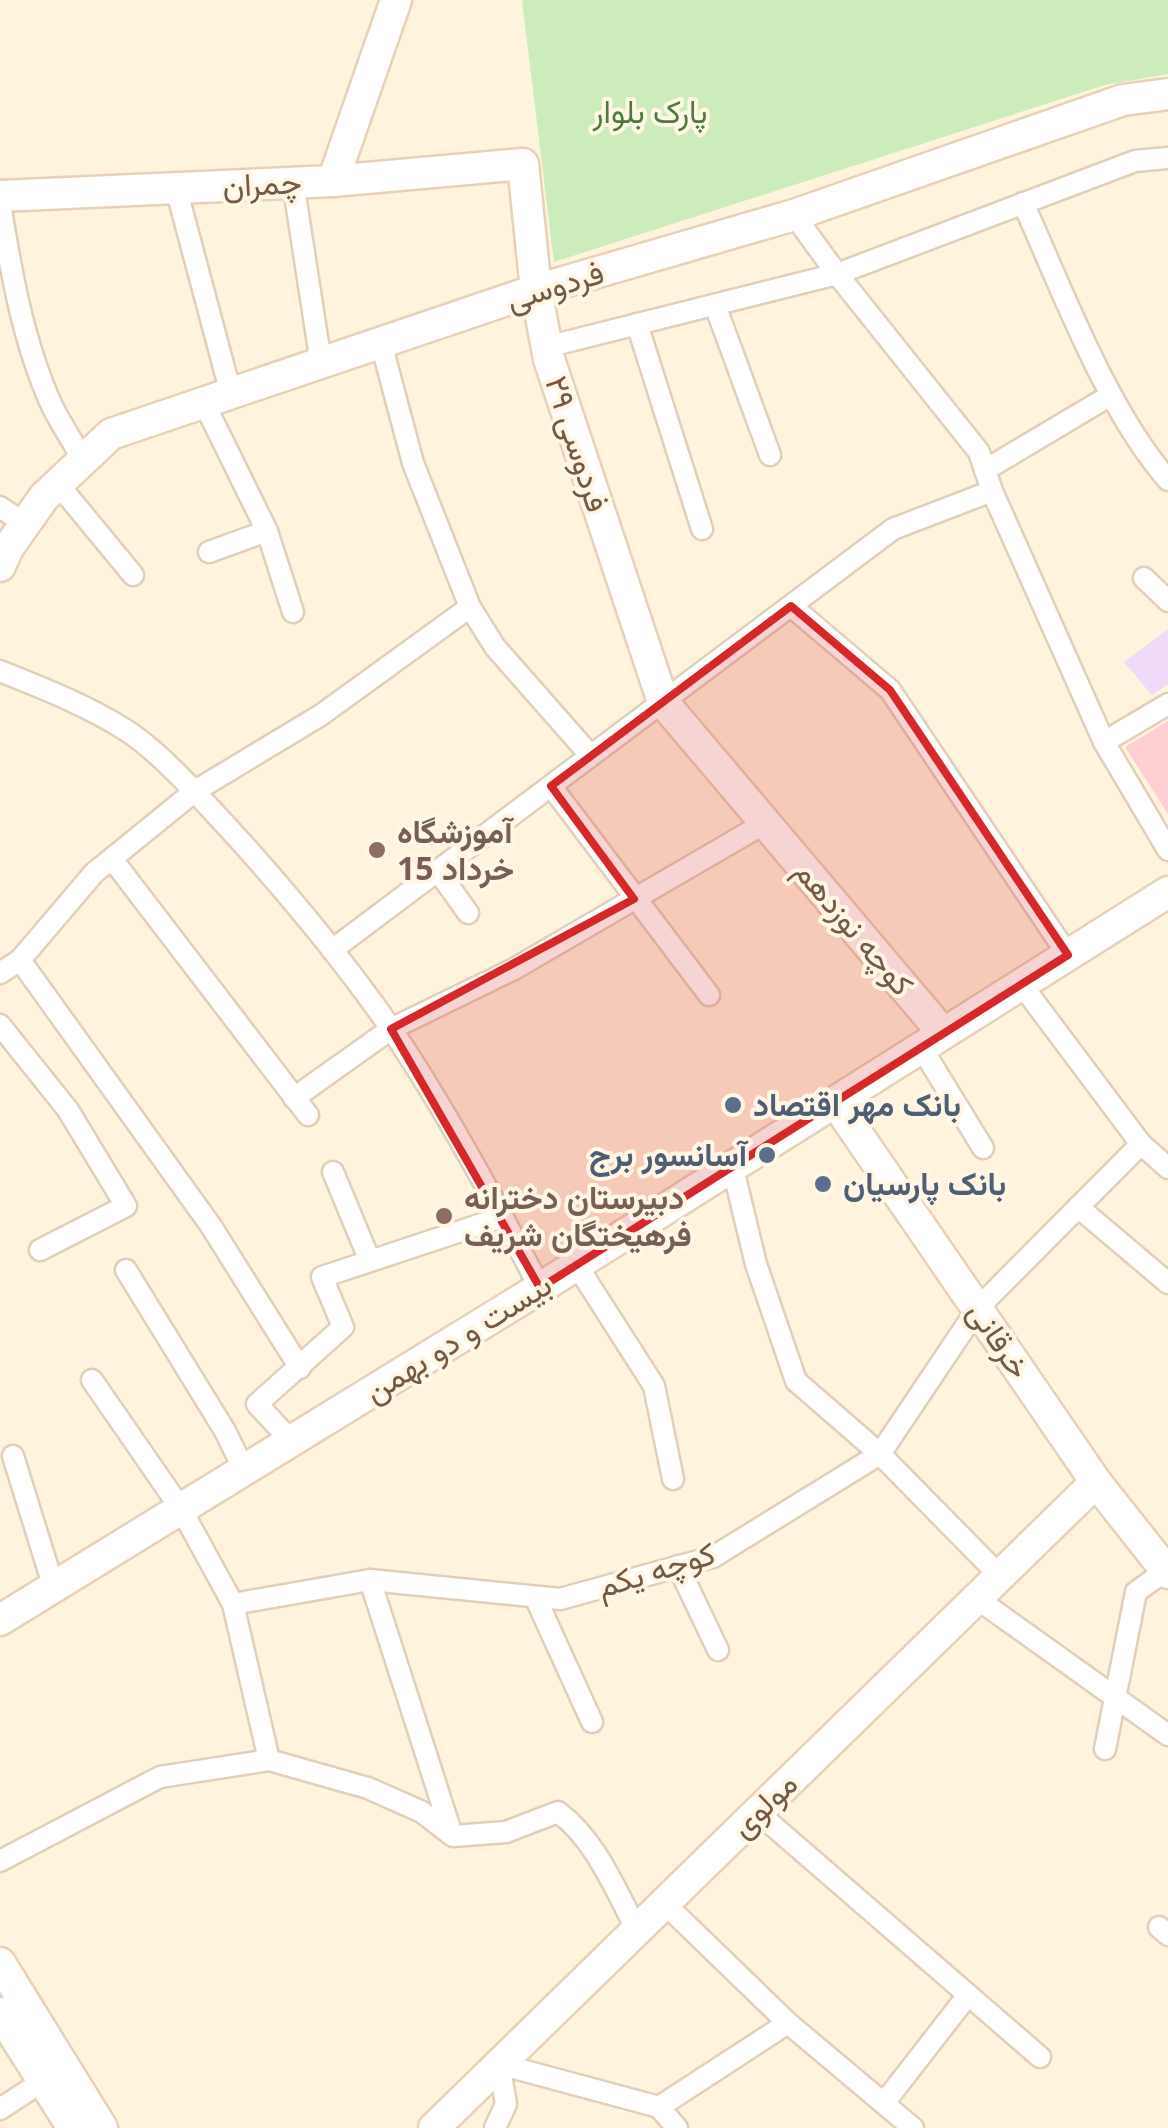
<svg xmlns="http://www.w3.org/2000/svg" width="1168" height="2128" font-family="'Noto Sans',Vazirmatn,sans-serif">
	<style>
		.education { fill: #f0dafa }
		.medical { fill: #fdcfd2 }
		.green { fill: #ccecbb }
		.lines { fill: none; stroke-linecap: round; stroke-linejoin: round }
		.street-casing { stroke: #e2cfb9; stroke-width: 25 }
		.secondary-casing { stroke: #e8d1b6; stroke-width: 35 }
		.street { stroke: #fff; stroke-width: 20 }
		.secondary { stroke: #fff; stroke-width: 30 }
		.marked { fill: #d62828; fill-opacity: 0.2; stroke: #d62828; stroke-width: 8; stroke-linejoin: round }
		.education-dot { fill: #8d6e63; stroke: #fff6e5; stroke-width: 4 }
		.service-dot { fill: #5c6f8a; stroke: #fff6e5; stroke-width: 4 }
		.labels { text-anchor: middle; stroke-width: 8; stroke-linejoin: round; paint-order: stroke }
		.park-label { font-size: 32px; fill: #4b7c3b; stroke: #fff6e5 }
		.street-label { font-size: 32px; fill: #755944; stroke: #fff6e5 }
		.education-label { font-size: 32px; font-weight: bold; fill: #785e54; stroke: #fff6e5; text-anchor: start }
		.service-label { font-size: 32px; font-weight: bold; fill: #4e5e75; stroke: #fff6e5; text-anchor: start }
	</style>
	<rect width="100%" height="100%" fill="#fef3dd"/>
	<!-- education -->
	<polygon class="education" points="1168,629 1168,684 1152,695 1124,662"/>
	<!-- medical -->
	<polygon class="medical" points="1168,721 1168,814 1125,747"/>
	<!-- green -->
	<polygon class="green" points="522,0 1168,0 1168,74 1105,85 554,262"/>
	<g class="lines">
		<!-- street casing -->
		<g class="street-casing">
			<g id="street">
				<polyline points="293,182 321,363"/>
				<polyline points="176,188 231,394"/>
				<path d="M0,203C11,272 23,342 52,406C61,424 73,442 83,460"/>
				<path d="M1023,203C1062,289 1106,409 1168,480"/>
				<polyline points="794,215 837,274 979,452 992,491 1104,742 1168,850"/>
				<polyline points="715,305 770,455"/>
				<polyline points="637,324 702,529"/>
				<polyline points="381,343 413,463 470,607 495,647 590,755"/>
				<polyline points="546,347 837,274 1135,161 1168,158"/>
				<polyline points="204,403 267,531 293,612"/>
				<polyline points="985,470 1111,395"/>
				<polyline points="58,484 133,575"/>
				<polyline points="0,507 25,524"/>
				<polyline points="209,552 267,531"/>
				<polyline points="1144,578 1168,601"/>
				<polyline points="791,606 890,690 1068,955"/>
				<path d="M0,671C42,688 86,705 124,729C160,751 205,803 234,834C290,896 344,961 392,1030C447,1112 494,1200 540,1288"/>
				<polyline points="1104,742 1168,704"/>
				<polyline points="551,786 709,995"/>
				<polyline points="112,859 308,1115"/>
				<polyline points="438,871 468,913"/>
				<polyline points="332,950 893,529 992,491"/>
				<polyline points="20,960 211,1226 300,1368"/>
				<polyline points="0,973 20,960 94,873 195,791 321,715 470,607"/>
				<polyline points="1021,984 1141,1144 1168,1168"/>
				<polyline points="0,1025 68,1110 126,1206 40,1250"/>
				<polyline points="921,1047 983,1148"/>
				<polyline points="294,1098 391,1029 514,969 765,823"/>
				<polyline points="732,1165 756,1264 796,1381 880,1454 999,1575"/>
				<polyline points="333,1172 370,1261"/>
				<polyline points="1078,1207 1168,1283"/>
				<polyline points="576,1264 654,1386 673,1479"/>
				<polyline points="126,1270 225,1431 244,1470"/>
				<polyline points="92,1380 181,1509 233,1604 269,1760"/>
				<polyline points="291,1441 257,1404 343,1327 322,1277 503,1217"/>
				<polyline points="13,1456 54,1588"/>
				<polyline points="678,1566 718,1650"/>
				<polyline points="370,1580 452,1835"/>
				<polyline points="976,1598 1168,1735"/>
				<polyline points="536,1599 592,1722"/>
				<polyline points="233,1604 370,1580 560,1599 713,1557 880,1454 978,1308 1141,1144"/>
				<polyline points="1105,1749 1136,1592 1168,1569"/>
				<polyline points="757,1812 1040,2057"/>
				<path d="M0,1861L160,1777L269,1760L368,1788L422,1812L453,1836L506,1832L558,1812C595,1839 615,1889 636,1928"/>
				<polyline points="663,1902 788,2023 913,2128"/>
				<polyline points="1159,1927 1168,1935"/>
				<polyline points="884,2103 968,1995"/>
				<polyline points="659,2107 677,2128"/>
				<polyline points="0,2109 43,2081"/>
				<polyline points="495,2128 506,2104 499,2064 659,2107 788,2023"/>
			</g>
		</g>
		<!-- secondary casing -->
		<g class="secondary-casing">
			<g id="secondary">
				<polyline points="333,181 396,0"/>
				<polyline points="0,196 333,181 523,164 536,290 549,359 663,702 943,1033"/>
				<polyline points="0,566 8,548 44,497 111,434 536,290 794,215 1123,100 1168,94"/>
				<polyline points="836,1103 1096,1482 1168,1573"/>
				<polyline points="0,1620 540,1288 1168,892"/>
				<polyline points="0,1963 102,2128"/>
				<polyline points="0,2013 73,2128"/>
				<polyline points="434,2128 1096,1482"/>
			</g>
		</g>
		<!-- street -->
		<use href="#street" class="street"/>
		<!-- secondary -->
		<use href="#secondary" class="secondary"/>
	</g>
	<!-- marked area -->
	<path class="marked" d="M791,606L890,690L1068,955L540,1288L391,1029L634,899L551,786Z"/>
	<!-- markers -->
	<g class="education-dot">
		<circle cx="377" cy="850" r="10"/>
		<circle cx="444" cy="1216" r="10"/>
	</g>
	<g class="service-dot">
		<circle cx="733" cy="1105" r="10"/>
		<circle cx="767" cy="1155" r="10"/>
		<circle cx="823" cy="1184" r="10"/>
	</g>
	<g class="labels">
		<!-- park labels -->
		<g class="park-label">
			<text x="650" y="123">پارک بلوار</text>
		</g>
		<!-- street labels -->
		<g class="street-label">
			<text transform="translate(262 184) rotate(-3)" y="11">چمران</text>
			<text transform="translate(555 286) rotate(-17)" y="11">فردوسی</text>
			<text transform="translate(577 444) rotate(72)" y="11">فردوسی ۲۹</text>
			<text transform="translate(854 928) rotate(50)" y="11">کوچه نوزدهم</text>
			<text transform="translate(458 1338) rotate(-32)" y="11">بیست و دو بهمن</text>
			<text transform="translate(999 1340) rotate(56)" y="11">خرقانی</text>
			<text transform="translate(656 1570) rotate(-17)" y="11">کوچه یکم</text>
			<text transform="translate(764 1805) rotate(-44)" y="11">مولوی</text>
		</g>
		<!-- education labels -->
		<g class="education-label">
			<text x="397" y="843">آموزشگاه<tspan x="397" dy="37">15 خرداد</tspan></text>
			<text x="464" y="1209">دبیرستان دخترانه<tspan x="464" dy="37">فرهیختگان شریف</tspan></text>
		</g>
		<!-- service labels -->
		<g class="service-label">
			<text x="753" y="1116">بانک مهر اقتصاد</text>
			<text x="747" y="1166" text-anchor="end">آسانسور برج</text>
			<text x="843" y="1195">بانک پارسیان</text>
		</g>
	</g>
</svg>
